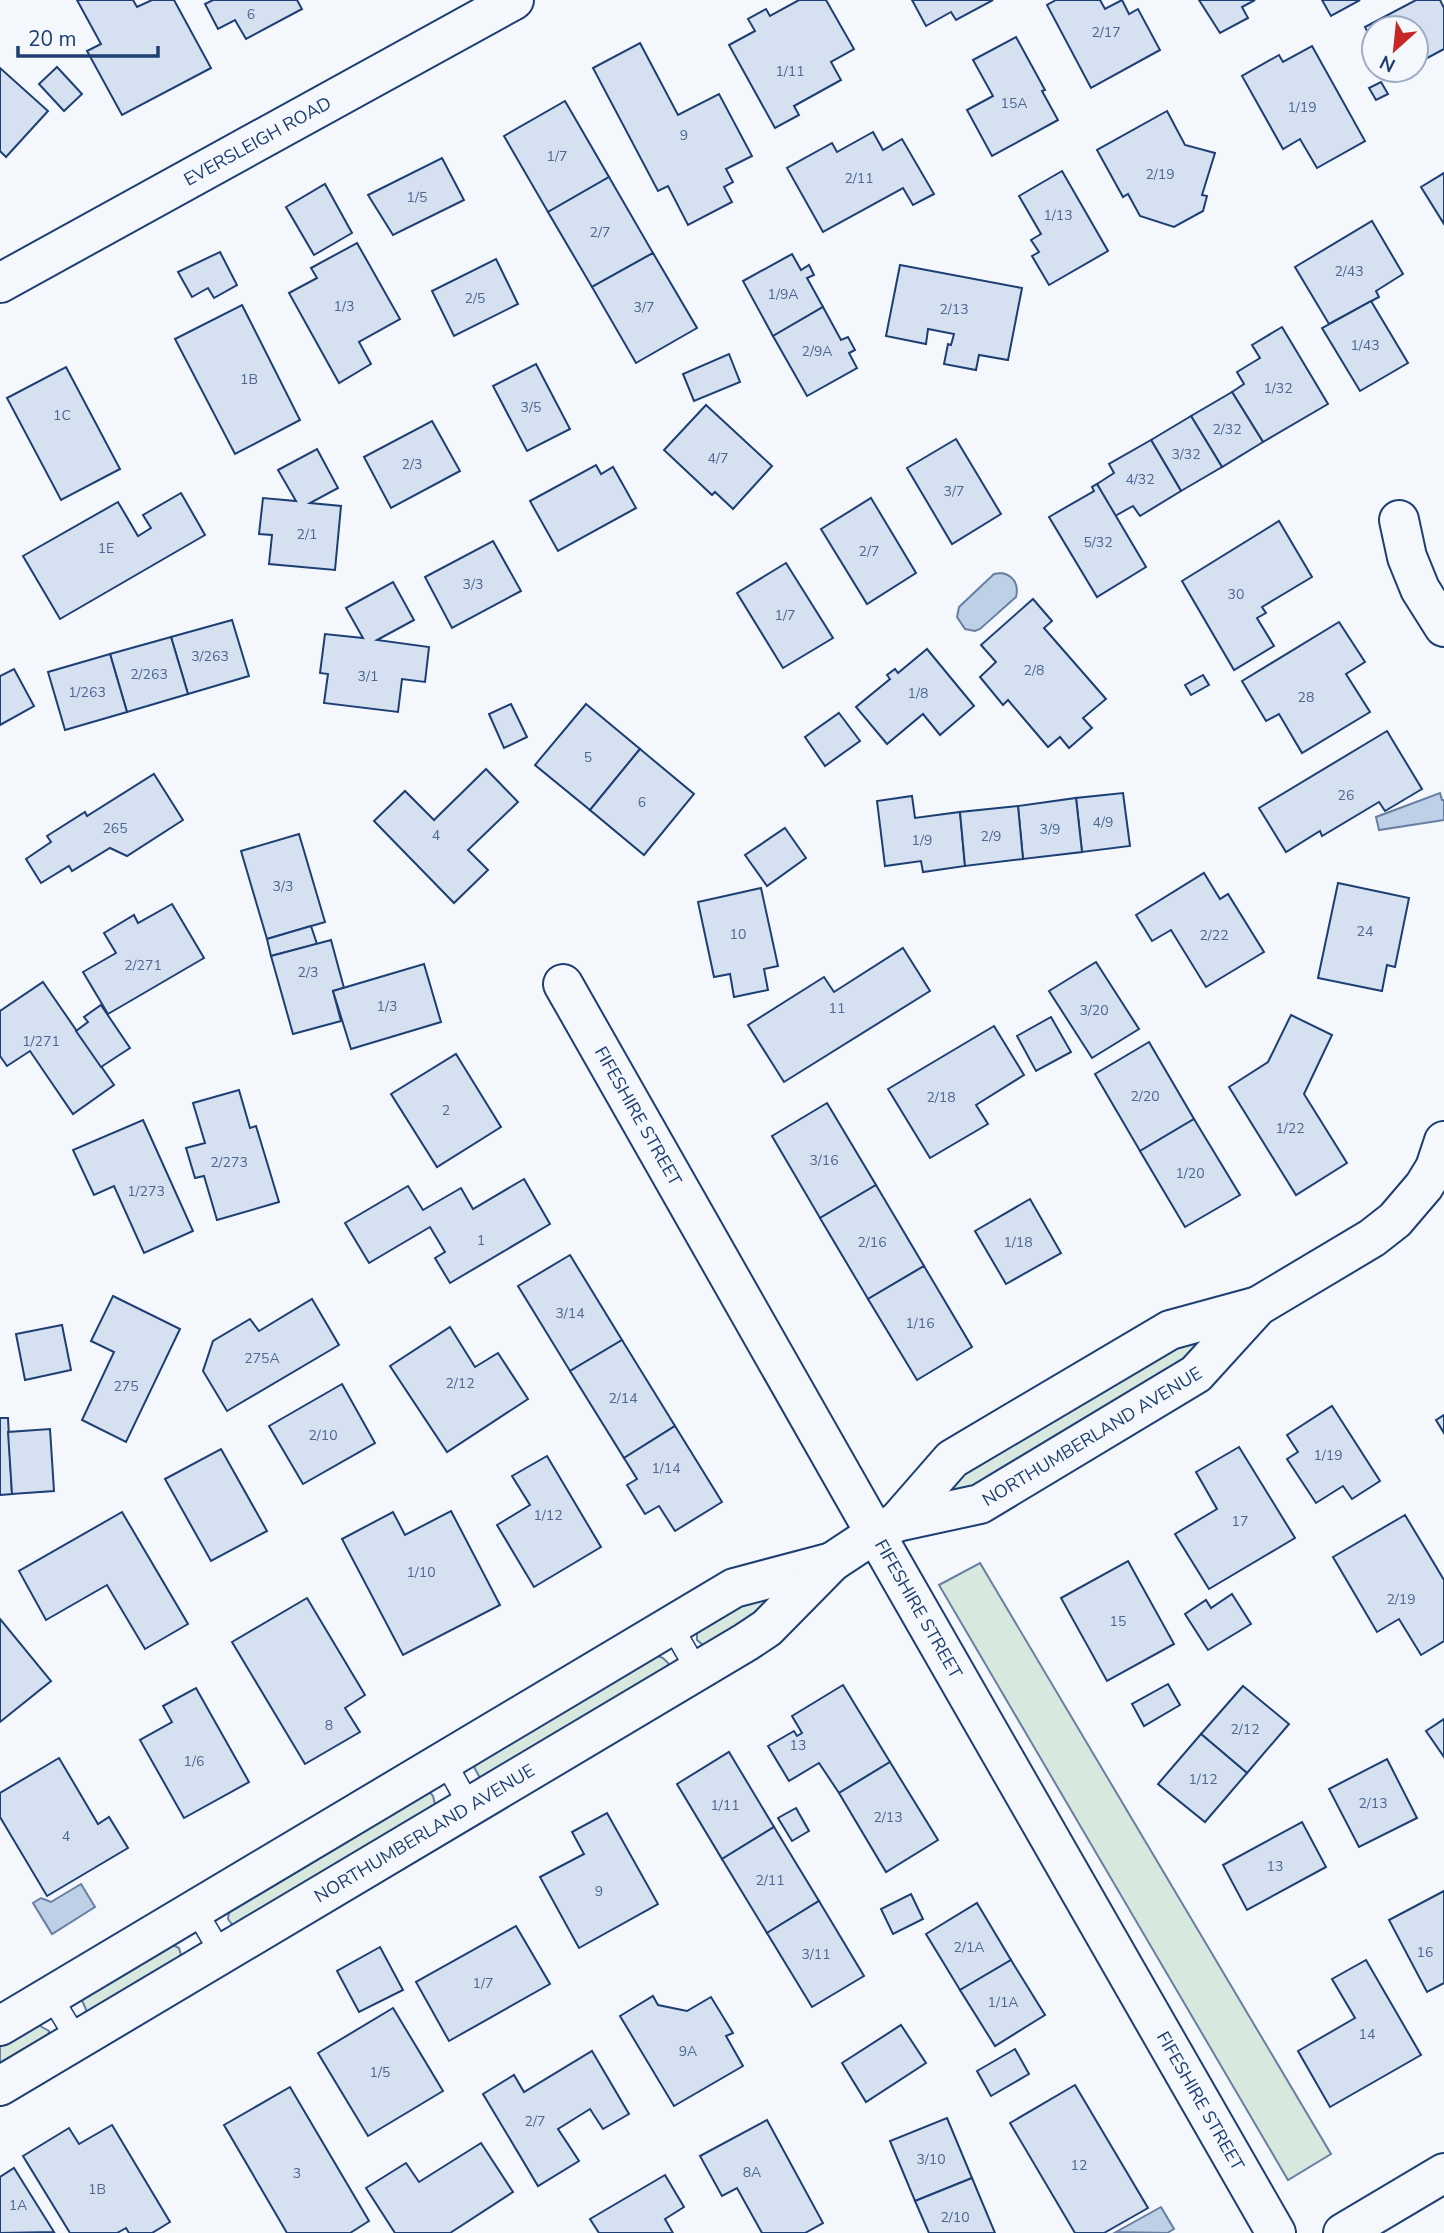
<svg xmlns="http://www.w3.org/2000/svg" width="1444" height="2233" font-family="'Nunito Sans',sans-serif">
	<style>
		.green { fill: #d7e8df; stroke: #687fa3; stroke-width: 2 }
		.water { fill: #bed0e5; stroke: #687fa3; stroke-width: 2 }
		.building { fill: #d5e0f0; stroke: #1d3f73; stroke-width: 2 }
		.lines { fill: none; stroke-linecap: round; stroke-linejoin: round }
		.lane-casing { stroke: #1d3f73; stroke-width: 24 }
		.street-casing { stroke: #1d3f73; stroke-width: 42 }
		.secondary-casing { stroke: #1d3f73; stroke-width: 42 }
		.lane { stroke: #f4f7fb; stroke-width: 21 }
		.street { stroke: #f4f7fb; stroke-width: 38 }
		.secondary { stroke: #f4f7fb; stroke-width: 38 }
		.labels { text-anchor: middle; stroke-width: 5; stroke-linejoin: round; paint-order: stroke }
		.number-label { font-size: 14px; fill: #4b6792 }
		.street-label { font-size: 18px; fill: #1d3f73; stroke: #f4f7fb }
	</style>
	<rect width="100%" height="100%" fill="#f4f7fb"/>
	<!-- green -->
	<g class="green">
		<polygon points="1194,1333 1207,1347 956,1500 942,1486"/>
		<polygon points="980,1563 1331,2154 1288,2180 939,1585"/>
		<polygon points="769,1586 783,1597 712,1646 703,1645 697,1640 697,1632"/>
		<polygon points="653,1654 663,1658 669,1664 664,1672 480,1778 474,1767 481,1759"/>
		<polygon points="427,1789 433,1796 435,1804 429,1813 234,1927 228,1919 229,1912"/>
		<polygon points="173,1945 179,1948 181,1955 177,1962 93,2012 87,2012 81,1998"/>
		<polygon points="33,2022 49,2031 47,2042 0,2070 0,2043"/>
	</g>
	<!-- water -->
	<g class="water">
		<path d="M1001,573C1014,575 1019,585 1016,597L980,629L975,631L965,629L957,617L959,607L994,574Z"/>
		<polygon points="1440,793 1442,800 1444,800 1444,820 1379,830 1376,817"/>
		<polygon points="81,1884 95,1907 52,1934 33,1903 41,1898 51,1902"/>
		<polygon points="1161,2207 1174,2229 1167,2233 1116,2232"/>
	</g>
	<!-- building -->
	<g class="building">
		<polygon points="77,0 133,0 137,7 152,0 174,0 211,68 122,115 87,51 101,44"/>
		<polygon points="213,0 297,0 302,9 246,39 235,20 218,29 205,4"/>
		<polygon points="799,0 826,0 854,49 831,62 841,80 794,106 799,115 775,128 729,45 755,31 748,19 766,9 770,16"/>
		<polygon points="912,0 993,0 956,20 951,12 926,26"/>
		<polygon points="1056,0 1100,0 1105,9 1122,0 1129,14 1138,9 1160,50 1091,88 1047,5"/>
		<polygon points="1199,0 1255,0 1242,7 1248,18 1220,33"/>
		<polygon points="1322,0 1360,0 1331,16"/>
		<polygon points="1416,0 1440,0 1444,8 1444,49 1416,64 1416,28 1374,28 1374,45 1365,27"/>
		<polygon points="1016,37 1045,90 1042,91 1058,120 992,156 967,110 993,96 973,60"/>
		<polygon points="640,43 678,115 719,94 752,156 726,169 733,182 724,187 732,202 688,225 668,186 658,191 593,68"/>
		<polygon points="1312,46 1365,141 1317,168 1300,139 1283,149 1242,76 1279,55 1283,62"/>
		<polygon points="57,67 82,94 64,111 39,84"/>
		<polygon points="0,68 48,111 6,157 0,151"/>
		<polygon points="1387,70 1404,70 1391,77"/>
		<polygon points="1381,82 1388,94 1376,100 1369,88"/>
		<polygon points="565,101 609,177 548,212 504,136"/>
		<polygon points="1167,111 1185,145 1215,153 1202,195 1207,196 1203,211 1174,227 1140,216 1128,194 1123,197 1097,150"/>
		<polygon points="873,132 883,150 902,139 934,194 913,205 903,188 823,232 787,168 832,143 837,152"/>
		<polygon points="442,158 464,200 393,235 368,195"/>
		<polygon points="1062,171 1108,251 1049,285 1032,256 1039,252 1031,240 1041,234 1019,196"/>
		<polygon points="1444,173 1444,224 1421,187"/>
		<polygon points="609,177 653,253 592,287 548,212"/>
		<polygon points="325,184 352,233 314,255 286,207"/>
		<polygon points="1372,221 1403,274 1376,291 1379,297 1329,324 1295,267"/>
		<polygon points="357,243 400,319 359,342 371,364 339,383 289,293 317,278 311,268"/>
		<polygon points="220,252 237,285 214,298 208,288 192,297 178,272"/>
		<polygon points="653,253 697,328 636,363 592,287"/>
		<polygon points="792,254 801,270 809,265 814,275 807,278 823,307 773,336 743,281"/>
		<polygon points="496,259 518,304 454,336 432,291"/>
		<polygon points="900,265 1022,288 1008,360 979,355 976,370 944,364 948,344 951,345 954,334 928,329 926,344 886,336"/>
		<polygon points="1371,301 1408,363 1360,391 1322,328"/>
		<polygon points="242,305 300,420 235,454 175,339"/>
		<polygon points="823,307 841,340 848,337 855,350 849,353 857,368 807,396 773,336"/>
		<polygon points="1282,327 1328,404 1263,442 1232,392 1244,384 1237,372 1260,358 1252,345"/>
		<polygon points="729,354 740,382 694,401 683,374"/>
		<polygon points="536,364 570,429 527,451 493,386"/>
		<polygon points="66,367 120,469 61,500 7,398"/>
		<polygon points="1232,392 1263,442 1222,467 1191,416"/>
		<polygon points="706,405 772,466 733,509 715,492 712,495 664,450"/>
		<polygon points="1191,416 1222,467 1181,491 1151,440"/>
		<polygon points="432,421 460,471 391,508 364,457"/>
		<polygon points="956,439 1001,514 952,544 907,468"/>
		<polygon points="1151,440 1181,491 1140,516 1133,506 1115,516 1097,484 1114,473 1109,464"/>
		<polygon points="317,449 338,488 310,503 341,506 335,570 269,564 272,535 259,534 263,498 296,501 278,470"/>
		<polygon points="596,465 601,474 613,467 636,508 558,551 530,501"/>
		<polygon points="1097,484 1146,567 1097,597 1049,517 1094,491 1092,487"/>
		<polygon points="181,493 205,535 60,619 23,556 118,502 138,536 151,528 143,515"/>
		<polygon points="871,498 916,573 867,604 821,529"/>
		<polygon points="1279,521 1312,577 1262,607 1266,613 1257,618 1274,646 1234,670 1182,581"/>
		<polygon points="493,541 521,591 452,628 425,577"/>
		<polygon points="786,563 833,638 783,668 737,593"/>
		<polygon points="393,582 414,620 377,640 429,647 425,682 402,679 398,712 324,703 328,674 320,673 325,634 363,638 346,608"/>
		<polygon points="1033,599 1052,621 1044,628 1106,699 1083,718 1092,728 1069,748 1060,737 1048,747 1008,700 1003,705 980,677 996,662 981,645"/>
		<polygon points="232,620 249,676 188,694 171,637"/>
		<polygon points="1339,622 1365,662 1346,674 1370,712 1302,753 1279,714 1266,721 1242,681"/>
		<polygon points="171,637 188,694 127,712 110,654"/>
		<polygon points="927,649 974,706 940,735 923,714 887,744 856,707 890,679 887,675 895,669 898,673"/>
		<polygon points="110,654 127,712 65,730 48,672"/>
		<polygon points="14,669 34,706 0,725 0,676"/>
		<polygon points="1203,675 1209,685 1191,695 1185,685"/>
		<polygon points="511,704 527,737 504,748 489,714"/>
		<polygon points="586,704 640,749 590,810 535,765"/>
		<polygon points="839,713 860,741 825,766 805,737"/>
		<polygon points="1387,731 1422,789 1385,811 1379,802 1322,836 1320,831 1286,852 1259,808"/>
		<polygon points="640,749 694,794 644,855 590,810"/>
		<polygon points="486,769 518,802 468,850 488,870 454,903 374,821 405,791 434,820"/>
		<polygon points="154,774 183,820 127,856 110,848 72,871 69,866 41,883 26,859 51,842 47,836 85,812 87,816"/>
		<polygon points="1123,793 1130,846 1082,852 1076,798"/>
		<polygon points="912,796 915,818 960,812 965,866 923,872 921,861 885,866 877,801"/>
		<polygon points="1076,798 1082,852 1023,859 1018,806"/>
		<polygon points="1018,806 1023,859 965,866 960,812"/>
		<polygon points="785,828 806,858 767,886 745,855"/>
		<polygon points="299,834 325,922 267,939 241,851"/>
		<polygon points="1204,873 1220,899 1228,894 1264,952 1206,987 1171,930 1152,941 1136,915"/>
		<polygon points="1338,883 1409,898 1395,967 1387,965 1382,991 1318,978"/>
		<polygon points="761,888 778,966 764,969 768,990 734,997 730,974 714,977 698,902"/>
		<polygon points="172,904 204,958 108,1014 83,972 116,953 104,933 134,915 138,923"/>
		<polygon points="311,926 317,944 271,956 267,939"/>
		<polygon points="331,940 344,988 333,991 341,1021 293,1034 271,956"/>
		<polygon points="903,948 930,991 784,1082 748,1025 824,977 834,992"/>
		<polygon points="1096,962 1139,1029 1092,1058 1049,991"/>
		<polygon points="424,964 441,1022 351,1049 333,991"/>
		<polygon points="43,982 114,1085 73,1114 30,1051 7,1066 0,1056 0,1011"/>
		<polygon points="101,1005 130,1048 101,1067 76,1031 88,1022 84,1017"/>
		<polygon points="1291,1015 1332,1035 1304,1094 1347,1163 1296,1195 1229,1087 1268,1062"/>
		<polygon points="1051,1017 1071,1052 1036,1071 1017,1036"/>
		<polygon points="994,1026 1024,1075 976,1105 988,1124 930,1158 888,1089"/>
		<polygon points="1149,1042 1194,1119 1140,1151 1095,1074"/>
		<polygon points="456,1054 501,1127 437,1167 391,1094"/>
		<polygon points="239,1090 250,1128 256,1126 279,1202 217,1220 204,1176 195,1178 186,1148 205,1143 193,1103"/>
		<polygon points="827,1103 876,1185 820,1218 772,1136"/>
		<polygon points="1194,1119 1240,1195 1185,1227 1140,1151"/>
		<polygon points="143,1120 193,1231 144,1253 114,1186 94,1195 73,1150"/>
		<polygon points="524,1179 550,1224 450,1283 435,1258 445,1252 430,1227 369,1263 345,1223 408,1186 423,1210 461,1188 473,1209"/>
		<polygon points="876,1185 924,1266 868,1299 820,1218"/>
		<polygon points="1030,1199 1061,1253 1006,1284 975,1231"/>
		<polygon points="570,1255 622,1340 570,1371 518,1286"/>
		<polygon points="924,1266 972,1347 917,1380 868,1299"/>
		<polygon points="113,1296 180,1329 126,1442 82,1420 114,1352 91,1341"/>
		<polygon points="312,1299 339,1345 227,1411 203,1371 213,1341 250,1319 259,1331"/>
		<polygon points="62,1325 71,1370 25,1380 16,1334"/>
		<polygon points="450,1327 475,1367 498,1353 528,1399 447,1452 390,1366"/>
		<polygon points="622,1340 675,1426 624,1458 570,1371"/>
		<polygon points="342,1384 375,1443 303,1484 269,1426"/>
		<polygon points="1332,1406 1380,1481 1352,1499 1343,1486 1316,1503 1287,1459 1298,1452 1287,1435"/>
		<polygon points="1444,1415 1444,1433 1436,1420"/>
		<polygon points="0,1418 8,1418 12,1494 0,1495"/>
		<polygon points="675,1426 722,1502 675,1531 659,1506 645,1514 627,1485 637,1479 624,1458"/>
		<polygon points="50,1429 54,1491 12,1494 8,1432"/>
		<polygon points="1239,1447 1295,1538 1209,1589 1175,1534 1217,1509 1196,1472"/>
		<polygon points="221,1449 267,1531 211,1561 165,1479"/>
		<polygon points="547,1456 601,1547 534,1587 497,1525 530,1505 512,1476"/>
		<polygon points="451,1511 500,1605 403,1655 342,1539 393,1512 405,1535"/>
		<polygon points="122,1512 188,1624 145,1649 107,1585 46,1620 19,1571"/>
		<polygon points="1405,1515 1444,1580 1444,1641 1421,1655 1399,1619 1377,1632 1333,1557"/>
		<polygon points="1128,1561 1174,1644 1107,1681 1061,1598"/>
		<polygon points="1232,1594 1251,1624 1208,1650 1185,1614 1206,1600 1211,1608"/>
		<polygon points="307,1598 365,1695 345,1708 360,1732 305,1764 232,1642"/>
		<polygon points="0,1619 51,1681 0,1722"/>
		<polygon points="1168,1684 1180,1705 1144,1726 1132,1704"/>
		<polygon points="843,1685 890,1762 839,1793 819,1763 789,1781 768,1746 794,1731 797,1736 802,1733 792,1716"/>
		<polygon points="1243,1686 1289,1724 1247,1773 1201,1734"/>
		<polygon points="196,1688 249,1782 184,1818 140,1740 172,1722 163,1706"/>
		<polygon points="1444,1719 1444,1757 1426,1731"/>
		<polygon points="1201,1734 1247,1773 1205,1822 1158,1784"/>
		<polygon points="729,1752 774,1827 722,1859 677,1784"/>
		<polygon points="59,1758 98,1824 109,1817 128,1848 47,1896 0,1817 0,1793"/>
		<polygon points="1387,1759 1417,1818 1359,1847 1329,1789"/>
		<polygon points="890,1762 938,1840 886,1872 839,1793"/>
		<polygon points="796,1808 809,1831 792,1841 778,1818"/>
		<polygon points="607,1813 658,1904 579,1948 540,1877 584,1854 572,1832"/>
		<polygon points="1302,1822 1326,1867 1247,1910 1223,1865"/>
		<polygon points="774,1827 819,1901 767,1933 722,1859"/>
		<polygon points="1444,1891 1444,1983 1427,1992 1389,1920"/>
		<polygon points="911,1894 923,1919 893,1934 881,1909"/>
		<polygon points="819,1901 864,1976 812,2007 767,1933"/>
		<polygon points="977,1903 1011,1960 960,1990 926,1934"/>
		<polygon points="516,1926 550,1984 449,2041 416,1982"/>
		<polygon points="380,1947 403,1990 359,2012 337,1971"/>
		<polygon points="1011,1960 1045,2015 995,2046 960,1990"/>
		<polygon points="1366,1960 1421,2055 1330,2107 1298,2051 1355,2018 1332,1979"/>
		<polygon points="653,1996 658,2005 687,2011 711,1997 733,2033 726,2036 743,2066 674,2106 620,2016"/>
		<polygon points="393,2008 443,2091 368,2136 318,2053"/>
		<polygon points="901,2025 926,2063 866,2102 842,2063"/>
		<polygon points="1015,2049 1029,2074 991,2096 977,2071"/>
		<polygon points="592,2051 629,2114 603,2129 590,2109 558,2129 579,2161 538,2186 483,2094 514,2075 524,2092"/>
		<polygon points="1075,2085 1148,2208 1104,2233 1075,2233 1010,2123"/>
		<polygon points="290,2087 369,2221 350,2233 287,2233 224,2125"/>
		<polygon points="947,2118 972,2178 915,2201 890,2141"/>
		<polygon points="767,2120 823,2223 805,2233 762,2233 737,2188 722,2196 700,2156"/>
		<polygon points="112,2125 170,2222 152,2233 129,2233 126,2228 117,2233 70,2233 23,2156 69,2128 79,2144"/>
		<polygon points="481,2143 513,2192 450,2233 395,2233 366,2188 406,2163 419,2182"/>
		<polygon points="14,2168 54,2232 0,2233 0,2177"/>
		<polygon points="665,2175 684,2207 665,2219 673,2233 599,2233 590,2219"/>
		<polygon points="972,2178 995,2233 929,2233 915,2201"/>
	</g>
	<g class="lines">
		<!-- lane casing -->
		<g class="lane-casing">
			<g id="lane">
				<polyline points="671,1625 698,1672"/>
				<polyline points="444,1760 470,1807"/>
				<polyline points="195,1909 222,1955"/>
				<polyline points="50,1995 78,2041"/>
			</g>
		</g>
		<!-- street casing -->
		<g class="street-casing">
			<g id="street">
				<polyline points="1399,520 1407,557 1420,589 1444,627"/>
				<path id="s1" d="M563,984L900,1577L1276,2233"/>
				<polyline points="897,1522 952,1459 1170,1330 1258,1306"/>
				<polyline points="0,2026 734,1588 832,1562"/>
				<path id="s2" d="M0,2086L746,1642L767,1628L832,1562L876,1533L897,1522L980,1504L1196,1374L1258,1306L1372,1238L1395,1220L1424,1186L1435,1168L1444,1141"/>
				<polyline points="1343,2233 1444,2173"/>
			</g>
		</g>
		<!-- secondary casing -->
		<g class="secondary-casing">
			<g id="secondary">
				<path id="s3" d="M0,283L514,0"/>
			</g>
		</g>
		<!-- lane -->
		<use href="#lane" class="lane"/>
		<!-- street -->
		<use href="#street" class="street"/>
		<!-- secondary -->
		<use href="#secondary" class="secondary"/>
	</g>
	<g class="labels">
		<!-- number labels -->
		<g class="number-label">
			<text x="251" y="19">6</text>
			<text x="1106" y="37">2/17</text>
			<text x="790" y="76">1/11</text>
			<text x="1014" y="108">15A</text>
			<text x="1302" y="112">1/19</text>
			<text x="684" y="140">9</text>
			<text x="557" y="161">1/7</text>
			<text x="1160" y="179">2/19</text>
			<text x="859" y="183">2/11</text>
			<text x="417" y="202">1/5</text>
			<text x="1058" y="220">1/13</text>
			<text x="600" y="237">2/7</text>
			<text x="1349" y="276">2/43</text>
			<text x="783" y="299">1/9A</text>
			<text x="475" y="303">2/5</text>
			<text x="344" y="311">1/3</text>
			<text x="644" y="312">3/7</text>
			<text x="954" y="314">2/13</text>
			<text x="1365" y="350">1/43</text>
			<text x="817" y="356">2/9A</text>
			<text x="249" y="384">1B</text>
			<text x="1278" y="393">1/32</text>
			<text x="531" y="412">3/5</text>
			<text x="62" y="420">1C</text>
			<text x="1227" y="434">2/32</text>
			<text x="1186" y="459">3/32</text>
			<text x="718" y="463">4/7</text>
			<text x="412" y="469">2/3</text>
			<text x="1140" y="484">4/32</text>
			<text x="954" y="496">3/7</text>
			<text x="307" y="539">2/1</text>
			<text x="1098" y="547">5/32</text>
			<text x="106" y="553">1E</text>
			<text x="869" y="556">2/7</text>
			<text x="473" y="589">3/3</text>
			<text x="1236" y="599">30</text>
			<text x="785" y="620">1/7</text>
			<text x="210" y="661">3/263</text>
			<text x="1034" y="675">2/8</text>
			<text x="149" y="679">2/263</text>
			<text x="368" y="681">3/1</text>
			<text x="87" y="697">1/263</text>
			<text x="918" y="698">1/8</text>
			<text x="1306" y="702">28</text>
			<text x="588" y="762">5</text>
			<text x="1346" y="800">26</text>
			<text x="642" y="807">6</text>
			<text x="1103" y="827">4/9</text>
			<text x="115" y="833">265</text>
			<text x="1050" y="834">3/9</text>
			<text x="436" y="840">4</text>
			<text x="991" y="841">2/9</text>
			<text x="922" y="845">1/9</text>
			<text x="283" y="891">3/3</text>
			<text x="1365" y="936">24</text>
			<text x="738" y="939">10</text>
			<text x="1214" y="940">2/22</text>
			<text x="143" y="970">2/271</text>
			<text x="308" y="977">2/3</text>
			<text x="387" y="1011">1/3</text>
			<text x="837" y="1013">11</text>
			<text x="1094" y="1015">3/20</text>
			<text x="41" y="1046">1/271</text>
			<text x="1145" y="1101">2/20</text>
			<text x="941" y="1102">2/18</text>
			<text x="446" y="1115">2</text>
			<text x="1290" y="1133">1/22</text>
			<text x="824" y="1165">3/16</text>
			<text x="229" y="1167">2/273</text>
			<text x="1190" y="1178">1/20</text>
			<text x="146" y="1196">1/273</text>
			<text x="481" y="1245">1</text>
			<text x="872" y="1247">2/16</text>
			<text x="1018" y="1247">1/18</text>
			<text x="570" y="1318">3/14</text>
			<text x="920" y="1328">1/16</text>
			<text x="262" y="1363">275A</text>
			<text x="460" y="1388">2/12</text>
			<text x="126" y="1391">275</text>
			<text x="623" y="1403">2/14</text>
			<text x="323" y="1440">2/10</text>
			<text x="1328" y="1460">1/19</text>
			<text x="666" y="1473">1/14</text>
			<text x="548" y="1520">1/12</text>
			<text x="1240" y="1526">17</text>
			<text x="421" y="1577">1/10</text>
			<text x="1401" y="1604">2/19</text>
			<text x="1118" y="1626">15</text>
			<text x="329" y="1730">8</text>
			<text x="1245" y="1734">2/12</text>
			<text x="798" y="1750">13</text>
			<text x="194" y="1766">1/6</text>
			<text x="1203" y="1784">1/12</text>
			<text x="1373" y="1808">2/13</text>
			<text x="725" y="1810">1/11</text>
			<text x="888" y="1822">2/13</text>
			<text x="66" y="1841">4</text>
			<text x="1275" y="1871">13</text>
			<text x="770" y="1885">2/11</text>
			<text x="599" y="1896">9</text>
			<text x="969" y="1952">2/1A</text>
			<text x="1425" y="1957">16</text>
			<text x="816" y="1959">3/11</text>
			<text x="483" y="1988">1/7</text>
			<text x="1003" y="2007">1/1A</text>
			<text x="1367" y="2039">14</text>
			<text x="688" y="2056">9A</text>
			<text x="380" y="2077">1/5</text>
			<text x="535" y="2126">2/7</text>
			<text x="931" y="2164">3/10</text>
			<text x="1079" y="2170">12</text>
			<text x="752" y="2177">8A</text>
			<text x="297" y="2178">3</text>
			<text x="97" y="2194">1B</text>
			<text x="18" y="2210">1A</text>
			<text x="955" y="2222">2/10</text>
		</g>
		<!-- street labels -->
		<g class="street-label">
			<text dy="6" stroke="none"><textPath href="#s3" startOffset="294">EVERSLEIGH ROAD</textPath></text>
			<text dy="6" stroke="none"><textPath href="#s1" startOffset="152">FIFESHIRE STREET</textPath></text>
			<text dy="6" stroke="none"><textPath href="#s2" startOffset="1278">NORTHUMBERLAND AVENUE</textPath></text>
			<text dy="6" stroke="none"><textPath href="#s1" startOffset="719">FIFESHIRE STREET</textPath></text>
			<text dy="6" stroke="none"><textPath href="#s2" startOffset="494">NORTHUMBERLAND AVENUE</textPath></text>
			<text dy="6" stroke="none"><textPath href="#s1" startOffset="1286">FIFESHIRE STREET</textPath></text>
		</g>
	</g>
	<!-- north arrow -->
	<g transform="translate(1395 49) rotate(207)"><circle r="33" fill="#f4f7fb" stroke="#9eadc5" stroke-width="2"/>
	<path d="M0-5L12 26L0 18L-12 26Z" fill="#c62828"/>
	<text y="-10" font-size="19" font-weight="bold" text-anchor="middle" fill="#1d3f73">N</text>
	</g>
	<!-- scale -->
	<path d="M18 46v10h140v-10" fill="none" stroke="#1d3f73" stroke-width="3.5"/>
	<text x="28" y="46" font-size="21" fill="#1d3f73" stroke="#f4f7fb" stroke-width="5" paint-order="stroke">20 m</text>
</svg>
